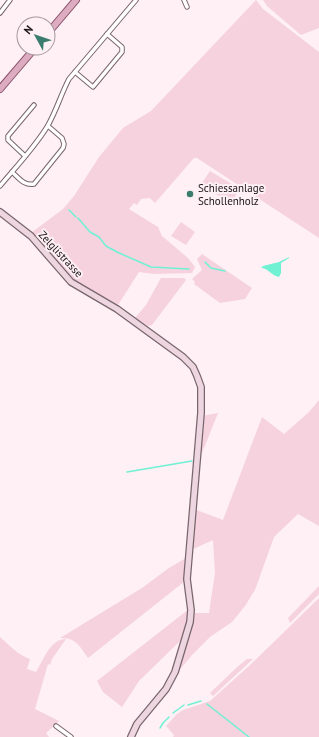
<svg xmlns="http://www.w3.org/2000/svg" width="319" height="737" font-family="'PT Sans',sans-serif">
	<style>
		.green { fill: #f5d2de }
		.water { fill: #70f1d4 }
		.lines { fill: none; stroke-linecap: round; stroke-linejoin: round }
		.stream { stroke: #70f1d4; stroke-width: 1.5 }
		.street-casing { stroke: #79666d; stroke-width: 5.5 }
		.secondary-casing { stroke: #79666d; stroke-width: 8 }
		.primary-casing { stroke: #8a536a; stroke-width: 8 }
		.street { stroke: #fff; stroke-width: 3.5 }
		.secondary { stroke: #eed6e0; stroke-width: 5.5 }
		.primary { stroke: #ddacc0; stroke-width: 6 }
		.poi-dot { fill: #3a7c6d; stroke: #fef0f5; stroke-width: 1.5 }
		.labels { text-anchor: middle; stroke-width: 4; stroke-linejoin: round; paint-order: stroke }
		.poi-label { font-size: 11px; fill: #1c1518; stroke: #fef0f5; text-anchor: start }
		.street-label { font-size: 11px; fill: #1c1518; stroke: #fef0f5 }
	</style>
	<rect width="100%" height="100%" fill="#fef0f5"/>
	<!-- green -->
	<g class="green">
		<polygon points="256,0 263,9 319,52 319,238 197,158 194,158 155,203 150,198 141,199 137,205 134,203 129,209 158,227 162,236 188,258 195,267 192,273 154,274 139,272 118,305 76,282 67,275 31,233 63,209 74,196 99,157 123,128 151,111"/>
		<polygon points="263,0 319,0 319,28 301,35 267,6"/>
		<polygon points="210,171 240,189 231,202 200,186"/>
		<polygon points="181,222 195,232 186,245 171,236"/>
		<polygon points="202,254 252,288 245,299 220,303 194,284 195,282 192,279 202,270 197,259"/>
		<polygon points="161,278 184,278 186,280 152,325 148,326 135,318 146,305"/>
		<polygon points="319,400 319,526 298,514 274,537 255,590 245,606 232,622 210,637 192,655 178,672 177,671 193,613 209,613 215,573 213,540 191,550 194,509 223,520 262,417 284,434 309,412"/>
		<polygon points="218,413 198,463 202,416"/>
		<path d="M186,558L185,581L88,658C80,646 75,637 60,638L142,588L169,568Z"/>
		<polygon points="319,586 319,594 290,623 288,618"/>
		<polygon points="319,598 319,737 173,737 174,735 166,726 177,714 183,710 210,701 249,666"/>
		<polygon points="189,609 188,622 182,643 180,641 139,681 122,707 103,692 97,681"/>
		<path d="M0,637C9,645 18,655 30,659L27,669L36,672C43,661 50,639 66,639L52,659L50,665L48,664L35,709L59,721L46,733L49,737H0Z"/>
		<path d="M247,659H253L213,696L210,693C223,681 234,669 247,659Z"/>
	</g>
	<!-- water -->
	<path class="water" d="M289,257V258L281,263V273L279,277C272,276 268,268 261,268L263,266L279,262Z"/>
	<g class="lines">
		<!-- stream -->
		<g class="stream">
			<polyline points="69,210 76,217"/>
			<polyline points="78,218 90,232 99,237 106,246 117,252 151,267 189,269"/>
			<polyline points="205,262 211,268 225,271"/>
			<polyline points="127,472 192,461"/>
			<polyline points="207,704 249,737"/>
			<polyline points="188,705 201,701"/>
			<polyline points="173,713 184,705"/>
			<polyline points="160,728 163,723 169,717"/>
		</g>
		<!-- street casing -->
		<g class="street-casing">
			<g id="street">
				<polyline points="184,0 187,7"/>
				<polyline points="0,13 10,0"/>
				<polyline points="75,72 93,87 122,52 122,47 107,34"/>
				<polyline points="25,156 8,140 8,136 34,105"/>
				<path d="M12,172C19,178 24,186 34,184L63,148L64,144L62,138L48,126"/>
				<path d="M0,186C16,167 34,148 47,127C56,112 61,94 69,79L136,0"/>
				<polyline points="56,726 71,737"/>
			</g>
		</g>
		<!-- secondary casing -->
		<g class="secondary-casing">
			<polyline id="secondary" points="0,212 31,236 71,282 117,309 183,357 193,367 197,376 201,387 201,413 187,579 191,610 190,622 175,672 166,689 137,724 131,737"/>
		</g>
		<!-- primary casing -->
		<g class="primary-casing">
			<g id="primary">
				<polyline points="48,33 76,0"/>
				<polyline points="0,89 35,48"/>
			</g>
		</g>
		<!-- street -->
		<use href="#street" class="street"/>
		<!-- secondary -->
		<use href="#secondary" class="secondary"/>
		<!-- primary -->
		<use href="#primary" class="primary"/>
	</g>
	<!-- markers -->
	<circle class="poi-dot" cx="190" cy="194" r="4"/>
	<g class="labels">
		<!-- poi labels -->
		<g class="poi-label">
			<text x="198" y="192">Schiessanlage<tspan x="198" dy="13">Schollenholz</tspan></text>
		</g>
		<!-- street labels -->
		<g class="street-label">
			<text transform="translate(61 254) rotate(47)" y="4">Zelglistrasse</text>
		</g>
	</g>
	<!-- north arrow -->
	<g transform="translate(36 36) rotate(310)"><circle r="19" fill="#fef0f5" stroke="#a4989d"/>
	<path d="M0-3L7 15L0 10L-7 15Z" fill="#3a7c6d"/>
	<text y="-6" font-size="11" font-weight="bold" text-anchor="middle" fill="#1c1518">N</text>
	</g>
</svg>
